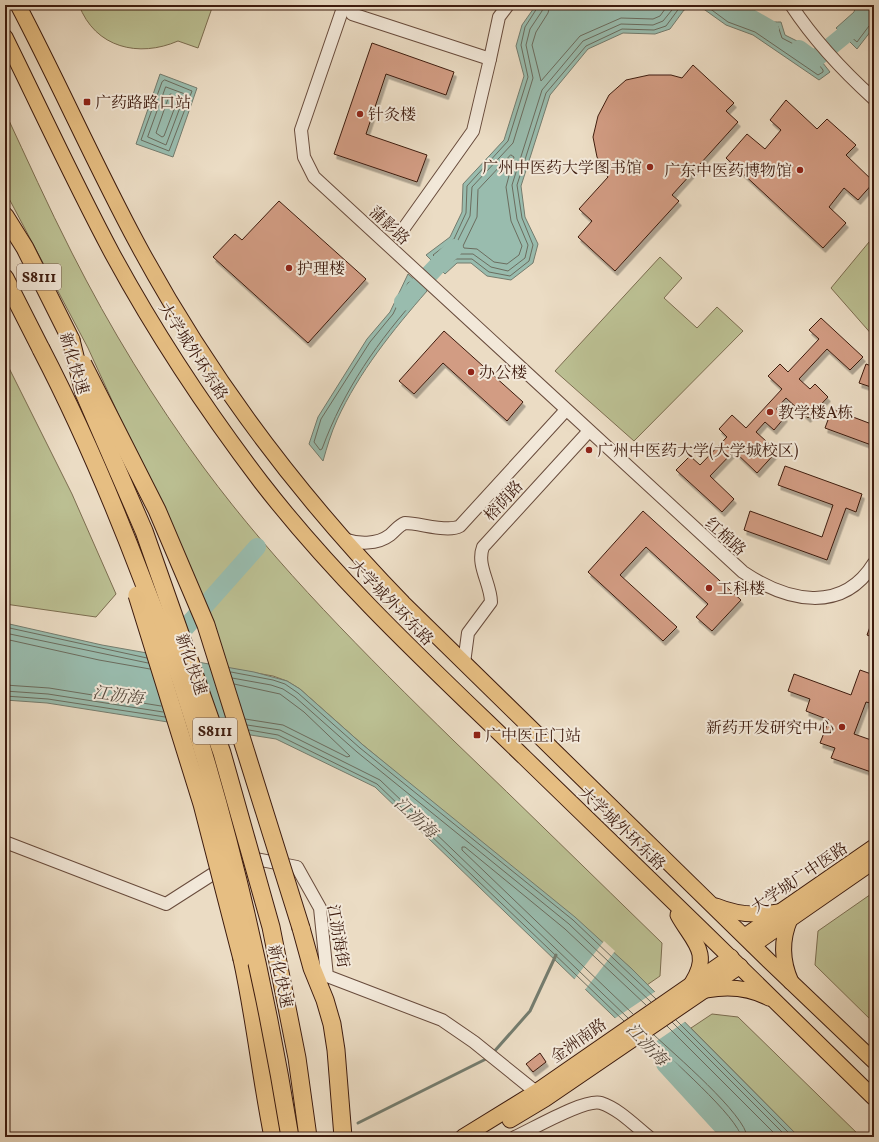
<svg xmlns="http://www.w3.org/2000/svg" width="879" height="1142" font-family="Vollkorn,'Noto Serif SC',serif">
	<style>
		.green { fill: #bbbf92; stroke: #7c6d50 }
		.water { fill: #99bcae; stroke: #747c6e }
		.pier { fill: #ebdcc4 }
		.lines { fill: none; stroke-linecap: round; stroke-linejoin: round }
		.shore { stroke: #6b6c5e; stroke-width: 1 }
		.stream { stroke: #747c6e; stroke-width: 3 }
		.river { stroke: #99bcae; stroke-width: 18 }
		.building { fill: #d29c83; stroke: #3d1b0e; filter: url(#shadow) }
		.minor-casing { stroke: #684b3c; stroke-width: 14 }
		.major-casing { stroke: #3d1b0e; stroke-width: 17 }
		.highway-casing { stroke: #3d1b0e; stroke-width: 19 }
		.minor { stroke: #f2e8d9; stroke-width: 12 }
		.major { stroke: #e6be82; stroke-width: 15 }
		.highway { stroke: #e6be82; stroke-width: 17 }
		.highway-bridge-casing { stroke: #3d1b0e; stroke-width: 19; stroke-linecap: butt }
		.highway-bridge { stroke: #e6be82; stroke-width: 17 }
		.poi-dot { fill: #8f2418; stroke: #f2e8d9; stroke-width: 1.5 }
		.labels { text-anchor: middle; stroke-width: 4; stroke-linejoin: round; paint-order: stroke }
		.shield { fill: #f2e8d9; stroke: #73584b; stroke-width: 1 }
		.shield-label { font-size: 15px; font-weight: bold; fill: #3d1b0e }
		.poi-label { font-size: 16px; fill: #3d1b0e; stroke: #f2e8d9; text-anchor: start }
		.street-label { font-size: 16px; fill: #3d1b0e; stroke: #f2e8d9 }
		.water-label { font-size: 17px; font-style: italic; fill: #594b3e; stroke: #f2e8d9 }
	</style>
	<defs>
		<filter id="shadow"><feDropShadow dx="2.5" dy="4.5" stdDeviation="0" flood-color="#0004"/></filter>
	</defs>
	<rect width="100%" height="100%" fill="#ebdcc4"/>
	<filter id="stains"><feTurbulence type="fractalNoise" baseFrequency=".005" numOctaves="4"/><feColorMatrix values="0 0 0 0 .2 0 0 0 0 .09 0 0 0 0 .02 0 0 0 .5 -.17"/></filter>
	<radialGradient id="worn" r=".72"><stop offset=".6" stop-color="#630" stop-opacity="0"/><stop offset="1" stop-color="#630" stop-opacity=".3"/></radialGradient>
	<!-- green -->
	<g class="green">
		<path d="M79,5H213L198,48L178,41C139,58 95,48 79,5Z"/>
		<path d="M5,112C27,159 48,206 72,253C110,328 154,400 204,468C278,568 365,654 454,741C524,808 593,876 662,943L660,976L647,985L632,969L363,745L300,689L287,681L273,676L217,666L132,444L88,348L5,191Z"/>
		<polygon points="874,236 874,337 831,288"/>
		<polygon points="660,257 682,278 664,298 697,328 717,307 743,331 634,441 555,371"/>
		<polygon points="5,360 72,494 116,594 96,617 5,604"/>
		<polygon points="874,892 874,1023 815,965 818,931"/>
		<polygon points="712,1014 738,1017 861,1137 799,1137 691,1028"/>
	</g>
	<!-- water -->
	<g class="water">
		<polygon points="536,5 696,5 684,10 670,29 655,34 623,33 588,49 550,95 521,186 525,217 538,244 533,263 511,280 487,276 471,263 457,263 445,274 426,255 450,237 462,212 463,184 504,140 524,76 516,46 522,25"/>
		<path d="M698,5H734C747,21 762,22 781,22L785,35L811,48L830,72L819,80L753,35L726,25Z"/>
		<polygon points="856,5 874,5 874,27 857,49 836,28 854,12"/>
		<polygon points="160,74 197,88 173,157 136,144"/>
		<path d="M408,274L427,291C393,330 359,372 337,420C331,433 327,447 323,461L309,444L318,417L367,339L390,312Z"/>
		<polygon points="5,623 102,645 254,672 287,681 300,689 363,745 575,917 632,969 799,1137 734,1137 714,1113 375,787 276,739 47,703 5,700"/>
	</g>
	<!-- pier -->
	<g class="pier">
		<polygon points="604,941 615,951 584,991 573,981"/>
		<polygon points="656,991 686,1021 645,1049 614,1019"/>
	</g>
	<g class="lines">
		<!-- shore -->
		<g class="shore">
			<polyline points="539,5 525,27 521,45 528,77 508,141 467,186 466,213 454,239 433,255 445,267 456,259 472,259 489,272 510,276 529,261 533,245 522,218 517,185 546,93 586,46 622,29 654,30 666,26 680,7 684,5"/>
			<polyline points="544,5 542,11 530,29 526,45 533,78 513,143 472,187 470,216 457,242 441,255 445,260 455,254 473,254 491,267 508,271 525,258 528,245 517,219 512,185 542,90 583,41 621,24 653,25 663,21 676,5"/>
			<polyline points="550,5 548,13 536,32 532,45 541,81 580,36 621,18 653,19 660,16 668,5"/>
			<path d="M705,5L728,22L755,32L818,75L823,72V70L809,52L782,38L778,26C773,26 767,27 762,26C752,25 732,16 731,5"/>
			<polyline points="859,5 857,14 843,27 843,30 857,42 869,26 874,25"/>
			<polyline points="864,5 861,17 850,27 850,30 857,35 867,22 874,20"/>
			<polygon points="165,80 192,91 169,151 141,140 162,82"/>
			<polygon points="166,87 185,94 166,145 148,137"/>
			<polygon points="171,94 178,99 164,136 162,137 156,133 169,96"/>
			<polygon points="511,155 514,157 506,187 511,221 522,246 519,255 507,264 494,262 477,249 464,248 463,246 477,217 478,190"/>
			<path d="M411,282L420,291L421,293C378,341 344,389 322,449L320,450L314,442L321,419L370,342L393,314L408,283Z"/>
			<polyline points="5,627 147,658"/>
			<polyline points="5,633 148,663"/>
			<polyline points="5,639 99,660 150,669"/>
			<polyline points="231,672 273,680 285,684 298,693 360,748 573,920 656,999"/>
			<polyline points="232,678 271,685 283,689 295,697 357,752 569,924 651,1002"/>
			<polyline points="234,684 280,694 304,712 350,756 347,757 283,725 245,719"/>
			<polyline points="5,685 49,688 161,706"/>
			<polyline points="5,691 48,694 163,712"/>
			<polyline points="5,696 48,699 165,717"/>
			<polyline points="247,725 280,730 380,780 628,1018"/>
			<polyline points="249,730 278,735 377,784 624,1021"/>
			<polyline points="633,1014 462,850 462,847 465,847 565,929 646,1005"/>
			<polyline points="676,1020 793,1137"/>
			<polyline points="672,1022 787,1137"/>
			<polyline points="667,1026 778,1137"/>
			<path d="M654,1035C672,1052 747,1116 747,1137"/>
			<path d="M649,1038C666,1054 740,1119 741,1137"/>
			<polyline points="645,1041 716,1110 735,1133 736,1137"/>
		</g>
		<!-- stream -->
		<g class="stream">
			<polyline points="492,1054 530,1011 556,955"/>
			<polyline points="358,1123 488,1058"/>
		</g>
		<!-- river -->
		<g class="river">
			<polyline points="728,5 770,29"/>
			<polyline points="799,49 814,60 858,24 869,5"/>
			<polyline points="403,302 454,248"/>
			<polyline points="170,645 257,547"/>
			<polyline points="665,1064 732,1137"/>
		</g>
	</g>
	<!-- building -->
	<g class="building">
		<polygon points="372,43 454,72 446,95 386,74 366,134 427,155 417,182 334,154"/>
		<polygon points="693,65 734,103 726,111 738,122 672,195 679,201 615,271 578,237 592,221 579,209 608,177 597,157 593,137 598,116 609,95 626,80 649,75 671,75 682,78"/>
		<polygon points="786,100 817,129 827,119 856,145 846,155 874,182 858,200 844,188 829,207 846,223 823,248 726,158 747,134 765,149 781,130 770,120"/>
		<polygon points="279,201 366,279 308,343 213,257 235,234 242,240"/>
		<polygon points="821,318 863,357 850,370 827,349 799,379 810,389 815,384 828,397 808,418 786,398 776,409 785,417 774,430 765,422 756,432 777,451 757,473 734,451 710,476 734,499 722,512 676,470 690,456 700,465 727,437 719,429 732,415 746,428 782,389 768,376 780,364 788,372 819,339 809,330"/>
		<polygon points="444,331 523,402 507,421 443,363 414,394 399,381"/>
		<polygon points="866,364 874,367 874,388 859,383"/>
		<polygon points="832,409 874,425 874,446 825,428"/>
		<polygon points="785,466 862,494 856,512 846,508 827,560 744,530 750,511 822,537 833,505 778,485"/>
		<polygon points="643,511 741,600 712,631 696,617 708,604 646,547 620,575 677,627 663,641 588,572"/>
		<polygon points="874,616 874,638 867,635"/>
		<polygon points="860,670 874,675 874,704 866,702 854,734 874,741 874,773 831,758 835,748 820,743 829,720 806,711 810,699 788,691 794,674 851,695"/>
		<polygon points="540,1053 546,1062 533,1072 526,1064"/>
	</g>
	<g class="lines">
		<!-- minor casing -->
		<g class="minor-casing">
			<g id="minor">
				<path d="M344,5L301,130L304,157L314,177L743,572C786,601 842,615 874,563"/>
				<path d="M791,5C814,40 843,71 874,99"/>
				<polyline points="352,14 490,59 499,17 508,5"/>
				<polyline points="399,235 473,131 490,59"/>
				<path d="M343,539C358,544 377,545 390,535C395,531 399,525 405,523C420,523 448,533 460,526L566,410"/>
				<path d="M464,663L468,633L491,602C491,584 476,565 483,547L589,431"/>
				<polyline points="5,842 166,904 241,856 297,867 320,908 327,976 442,1020 474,1042 536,1092"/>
				<path d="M515,1137C533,1129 585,1098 601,1103C619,1109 634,1125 649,1137"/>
			</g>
		</g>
		<!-- major casing -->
		<g class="major-casing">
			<g id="major">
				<path d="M18,5C59,83 95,165 137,243C208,375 299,496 403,603L769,961L874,1061"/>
				<path d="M5,37C41,110 75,184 113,255C156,334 207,411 261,482C339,583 434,670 525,758C642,871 758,984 874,1098"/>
				<path d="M716,906C735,914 756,916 777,912"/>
				<path d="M678,915C692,941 712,952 692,983"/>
				<path d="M790,919C781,940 782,962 791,982"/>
				<polyline points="745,936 874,847"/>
				<polyline points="753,945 874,861"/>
				<path d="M707,990C728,986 750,988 769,998"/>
				<polyline points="510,1120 545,1099 740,966"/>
				<polyline points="463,1137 536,1092 731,957"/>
			</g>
		</g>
		<!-- highway casing -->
		<g class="highway-casing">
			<g id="highway">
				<polyline points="5,216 25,248 71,340"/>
				<polyline points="5,278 41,349"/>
				<polyline points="301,928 312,968 325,1000 332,1024 336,1050 343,1137"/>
				<path d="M242,959C255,1018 261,1078 273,1137"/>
			</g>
		</g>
		<!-- minor -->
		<use href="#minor" class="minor"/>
		<!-- major -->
		<use href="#major" class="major"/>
		<!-- highway -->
		<use href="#highway" class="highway"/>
		<!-- highway-bridge casing -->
		<g class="highway-bridge-casing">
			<g id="highway-bridge">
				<polyline points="71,340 84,393 144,531 222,753 271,927 297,1058 308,1137"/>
				<path d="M41,349C80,424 113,502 143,581C156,616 172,651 183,687C231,834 265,984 290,1137"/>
				<polyline points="83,364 157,510 206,625 301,928"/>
				<polyline points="137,595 202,804 242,959"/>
			</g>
		</g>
		<!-- highway-bridge -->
		<use href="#highway-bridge" class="highway-bridge"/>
	</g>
	<!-- markers -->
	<g class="poi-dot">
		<rect x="83" y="98" width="8" height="8" rx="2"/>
		<circle cx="360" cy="114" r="4"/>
		<circle cx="650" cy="167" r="4"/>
		<circle cx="800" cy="170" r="4"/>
		<circle cx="289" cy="268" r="4"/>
		<circle cx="471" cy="372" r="4"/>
		<circle cx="770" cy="412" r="4"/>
		<circle cx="589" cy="450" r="4"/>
		<circle cx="709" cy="588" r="4"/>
		<circle cx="842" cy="727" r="4"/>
		<rect x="473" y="731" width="8" height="8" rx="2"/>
	</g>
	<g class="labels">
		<!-- shield labels -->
		<g class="shield">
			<rect x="17" y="264" width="44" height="26" rx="3"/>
			<rect x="193" y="718" width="44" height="26" rx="3"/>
		</g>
		<g class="shield-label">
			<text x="39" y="282">S8111</text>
			<text x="215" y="736">S8111</text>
		</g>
		<!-- poi labels -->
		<g class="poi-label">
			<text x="95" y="108">广药路路口站</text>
			<text x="368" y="120">针灸楼</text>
			<text x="642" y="173" text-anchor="end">广州中医药大学图书馆</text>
			<text x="792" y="176" text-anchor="end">广东中医药博物馆</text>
			<text x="297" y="274">护理楼</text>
			<text x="479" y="378">办公楼</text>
			<text x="778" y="418">教学楼A栋</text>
			<text x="597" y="456">广州中医药大学(大学城校区)</text>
			<text x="717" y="594">工科楼</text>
			<text x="834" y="733" text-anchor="end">新药开发研究中心</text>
			<text x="485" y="741">广中医正门站</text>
		</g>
		<!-- street labels -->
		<g class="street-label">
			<text transform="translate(390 225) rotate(43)" y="6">蒲影路</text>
			<text transform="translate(194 351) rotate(57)" y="6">大学城外环东路</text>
			<text transform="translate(75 363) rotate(73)" y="6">新化快速</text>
			<text transform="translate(503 500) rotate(-47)" y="6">榕荫路</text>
			<text transform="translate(726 536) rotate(42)" y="6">红棉路</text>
			<text transform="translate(392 602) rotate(46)" y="6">大学城外环东路</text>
			<text transform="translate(192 664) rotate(71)" y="6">新化快速</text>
			<text transform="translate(623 828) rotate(44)" y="6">大学城外环东路</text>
			<text transform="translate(799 877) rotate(-34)" y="6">大学城广中医路</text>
			<text transform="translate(339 936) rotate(80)" y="6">江沥海街</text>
			<text transform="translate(281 976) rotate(78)" y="6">新化快速</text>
			<text transform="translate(578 1040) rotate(-35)" y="6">金洲南路</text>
		</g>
		<!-- water labels -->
		<g class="water-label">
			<text transform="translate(118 695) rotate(8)" y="6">江沥海</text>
			<text transform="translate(416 817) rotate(43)" y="6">江沥海</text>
			<text transform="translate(647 1044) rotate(47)" y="6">江沥海</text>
		</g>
	</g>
	<!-- margin -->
	<rect width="879" height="1142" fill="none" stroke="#ebdcc4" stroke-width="20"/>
	<rect x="6" y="6" width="867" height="1130" fill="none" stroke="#3d1b0e" stroke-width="2"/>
	<rect x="10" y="10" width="859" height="1122" fill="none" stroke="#3d1b0e"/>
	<rect width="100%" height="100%" filter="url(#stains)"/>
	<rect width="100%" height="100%" fill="url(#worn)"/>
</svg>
